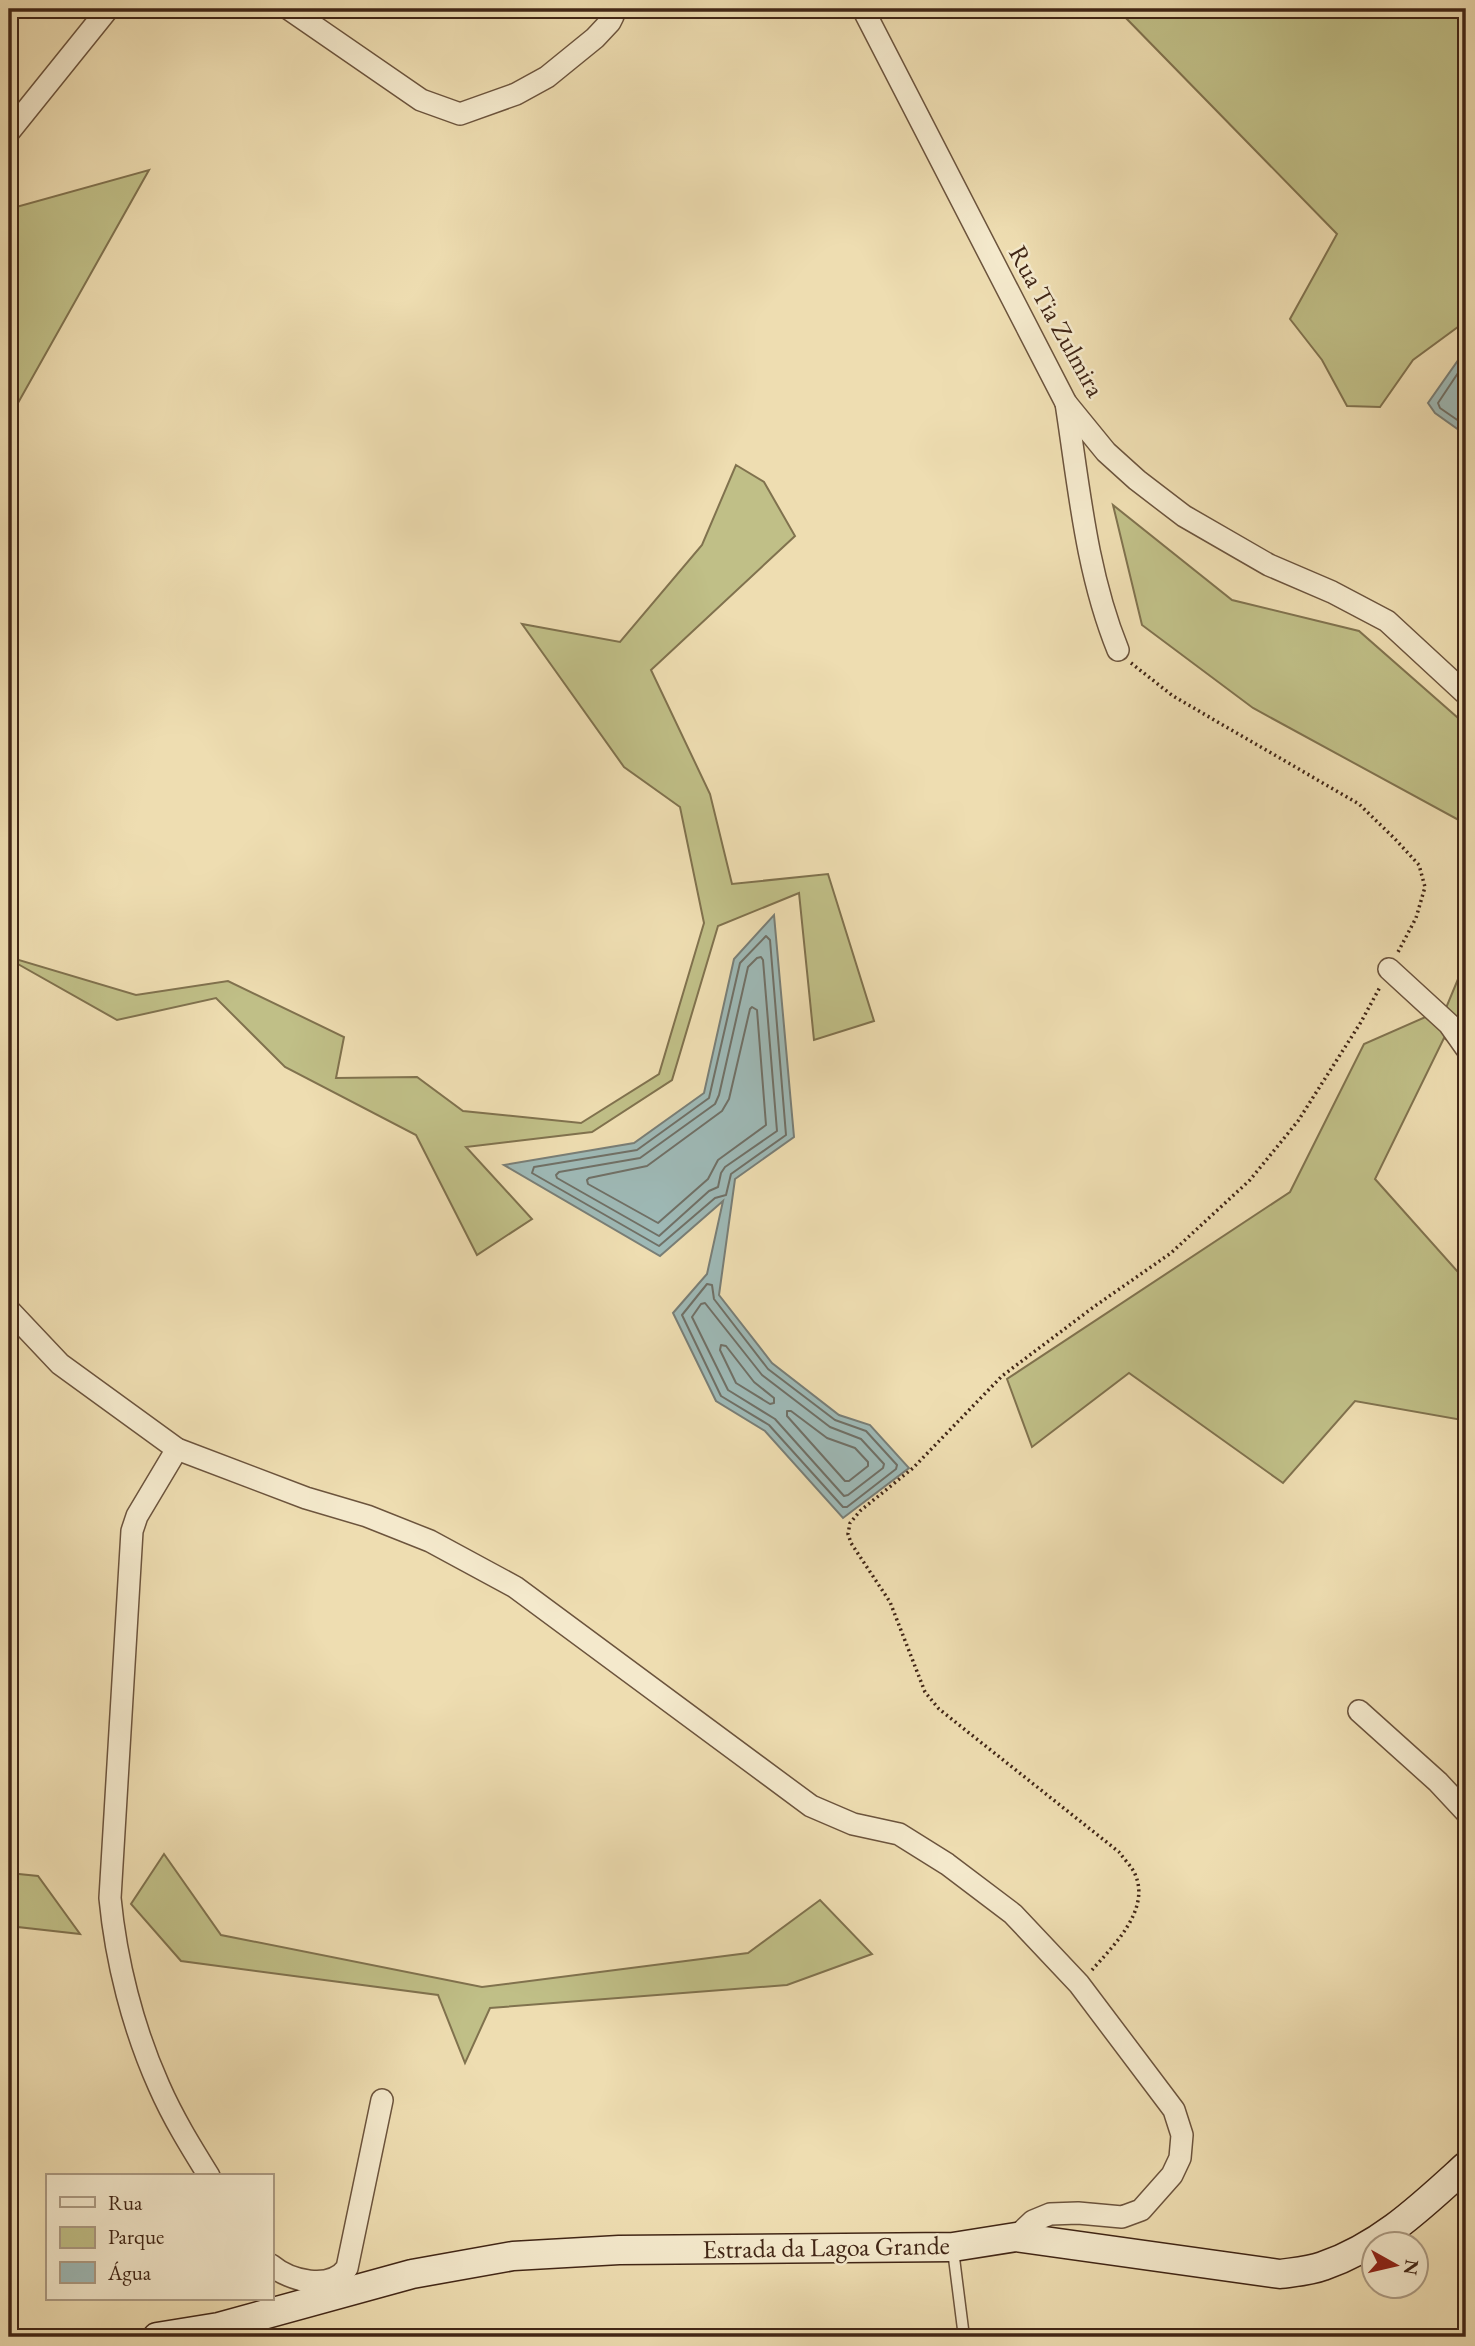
<svg xmlns="http://www.w3.org/2000/svg" width="1475" height="2346" font-family="'EB Garamond',serif">
	<style>
		.green { fill: #c0bf87; stroke: #80724e; stroke-width: 2 }
		.water { fill: #9eb9b6; stroke: #797e76; stroke-width: 2 }
		.lines { fill: none; stroke-linecap: round; stroke-linejoin: round }
		.shore { stroke: #707066; stroke-width: 2 }
		.lane-casing { stroke: #6c543d; stroke-width: 13 }
		.street-casing { stroke: #6c543d; stroke-width: 24 }
		.secondary-casing { stroke: #412616; stroke-width: 31 }
		.path { stroke: #412616; stroke-width: 3.5; stroke-dasharray: 2 3.5; stroke-linecap: butt }
		.lane { stroke: #f4e9cc; stroke-width: 10 }
		.street { stroke: #f4e9cc; stroke-width: 21 }
		.secondary { stroke: #f4e9cc; stroke-width: 28 }
		.labels { text-anchor: middle; stroke-width: 5; stroke-linejoin: round; paint-order: stroke }
		.street-label { font-size: 26px; fill: #412616; stroke: #f4e9cc }
	</style>
	<rect width="100%" height="100%" fill="#eeddb1"/>
	<filter id="stains"><feTurbulence type="fractalNoise" baseFrequency=".00286" numOctaves="4"/><feColorMatrix values="0 0 0 0 .2 0 0 0 0 .09 0 0 0 0 .02 0 0 0 .5 -.17"/></filter>
	<radialGradient id="worn" r=".72"><stop offset=".6" stop-color="#630" stop-opacity="0"/><stop offset="1" stop-color="#630" stop-opacity=".3"/></radialGradient>
	<!-- green -->
	<g class="green">
		<polygon points="1125,9 1466,9 1466,321 1413,360 1380,407 1347,406 1322,360 1290,319 1337,234 1122,14"/>
		<polygon points="149,170 9,419 9,209"/>
		<polygon points="736,465 764,482 795,536 651,670 710,794 732,884 828,874 874,1021 814,1040 799,893 718,926 672,1080 592,1132 466,1147 532,1219 477,1255 416,1135 285,1067 216,998 117,1020 9,959 9,957 136,995 228,981 344,1037 336,1078 417,1077 463,1111 581,1123 659,1074 704,923 680,807 624,767 522,624 620,642 702,545"/>
		<polygon points="1113,505 1232,600 1359,631 1466,725 1466,824 1253,708 1142,625"/>
		<polygon points="1466,960 1466,1053 1444,1038 1375,1179 1466,1281 1466,1415 1462,1420 1355,1401 1283,1483 1129,1373 1032,1447 1007,1379 1290,1192 1364,1044 1446,1008"/>
		<polygon points="164,1854 221,1935 482,1987 748,1953 820,1900 872,1954 787,1985 490,2008 465,2063 438,1995 181,1961 131,1904"/>
		<polygon points="9,1873 38,1876 80,1934 9,1926"/>
	</g>
	<!-- water -->
	<g class="water">
		<polygon points="1466,349 1466,435 1435,413 1428,403"/>
		<polygon points="774,915 794,1137 735,1179 719,1295 772,1363 839,1415 870,1425 909,1468 843,1518 765,1431 716,1401 673,1313 707,1274 723,1201 660,1256 504,1165 634,1143 704,1093 734,959"/>
	</g>
	<g class="lines">
		<!-- shore -->
		<g class="shore">
			<polyline points="1466,361 1438,403 1440,408 1466,426"/>
			<polygon points="766,936 770,940 786,1135 731,1174 726,1195 715,1198 659,1246 532,1173 534,1167 637,1150 709,1098 740,963"/>
			<polygon points="757,958 761,957 763,960 777,1131 725,1167 721,1173 718,1187 709,1191 659,1236 557,1178 556,1175 559,1172 640,1158 715,1104 719,1095 748,967"/>
			<polygon points="752,1007 757,1010 766,1125 718,1160 708,1179 658,1223 588,1184 587,1180 589,1178 647,1166 722,1111 729,1099 750,1009"/>
			<polygon points="707,1284 712,1285 714,1299 768,1369 835,1420 866,1431 897,1465 896,1469 847,1507 843,1507 769,1425 721,1396 682,1315"/>
			<polygon points="705,1303 762,1375 830,1427 861,1439 884,1464 883,1468 848,1495 844,1496 775,1419 728,1390 692,1317 701,1304"/>
			<polygon points="721,1345 726,1346 754,1382 774,1398 774,1403 770,1404 736,1383 720,1350"/>
			<polygon points="787,1411 791,1411 827,1438 855,1448 868,1462 868,1466 849,1481 845,1481 787,1416"/>
		</g>
		<!-- lane casing -->
		<g class="lane-casing">
			<polyline id="lane" points="953,2250 964,2337"/>
		</g>
		<!-- street casing -->
		<g class="street-casing">
			<g id="street">
				<polyline points="289,9 421,100 460,114 516,94 547,77 595,38 610,22 613,16 612,9"/>
				<polyline points="863,9 1066,403 1106,452 1137,480 1184,516 1269,565 1332,592 1387,621 1466,694"/>
				<polyline points="9,132 108,9"/>
				<path d="M1066,403C1079,487 1086,571 1118,650"/>
				<polyline points="1389,969 1449,1024 1466,1048"/>
				<polyline points="9,1310 60,1364 177,1449 306,1498 367,1516 430,1541 515,1587 811,1806 853,1824 899,1834 947,1864 1013,1914 1079,1984 1174,2110 1182,2135 1180,2158 1172,2175 1141,2210 1122,2217 1078,2213 1050,2214 1033,2221 1016,2237"/>
				<path d="M177,1449L137,1516L132,1531L110,1898C116,1961 133,2028 159,2086C173,2118 191,2147 209,2176"/>
				<polyline points="1359,1711 1438,1782 1466,1812"/>
				<path d="M271,2265C290,2281 330,2291 347,2268L382,2100"/>
			</g>
		</g>
		<!-- secondary casing -->
		<g class="secondary-casing">
			<path id="secondary" d="M157,2337L219,2327L412,2274L513,2256L619,2250L953,2247L1016,2237L1280,2274C1294,2272 1310,2271 1323,2266C1381,2246 1422,2206 1466,2166"/>
		</g>
		<!-- path -->
		<g class="path">
			<polyline points="1131,663 1173,696 1359,804 1395,839 1419,865 1425,887 1416,918 1398,952"/>
			<path d="M1092,1970C1113,1946 1151,1910 1135,1874C1132,1867 1124,1859 1119,1852L939,1709L925,1692L890,1602L851,1543L848,1534L850,1523L860,1511L913,1468L1002,1376L1095,1306L1171,1253L1250,1180L1298,1121L1361,1022L1380,987"/>
		</g>
		<!-- lane -->
		<use href="#lane" class="lane"/>
		<!-- street -->
		<use href="#street" class="street"/>
		<!-- secondary -->
		<use href="#secondary" class="secondary"/>
	</g>
	<g class="labels">
		<!-- street labels -->
		<g class="street-label">
			<text transform="translate(1057 321) rotate(61)" y="9">Rua Tia Zulmira</text>
			<text transform="translate(826 2247) rotate(-1)" y="9">Estrada da Lagoa Grande</text>
		</g>
	</g>
	<!-- margin -->
	<rect width="1475" height="2346" fill="none" stroke="#eeddb1" stroke-width="35"/>
	<rect x="10" y="10" width="1454" height="2325" fill="none" stroke="#412616" stroke-width="3.5"/>
	<rect x="18" y="18" width="1440" height="2311" fill="none" stroke="#412616" stroke-width="2"/>
	<!-- legend -->
	<rect x="46" y="2174" width="228" height="126" fill="#f4e9cc" stroke="#ac9b83" stroke-width="2"/>
	<rect x="60" y="2197" width="35" height="10" fill="#f4e9cc" stroke="#ac9b83" stroke-width="2"/>
	<text x="108" y="2210" font-size="21" fill="#412616">Rua</text>
	<rect x="60" y="2227" width="35" height="21" fill="#c0bf87" stroke="#ac9b83" stroke-width="2"/>
	<text x="108" y="2244" font-size="21" fill="#412616">Parque</text>
	<rect x="60" y="2262" width="35" height="21" fill="#9eb9b6" stroke="#ac9b83" stroke-width="2"/>
	<text x="108" y="2280" font-size="21" fill="#412616">Água</text>
	<!-- north arrow -->
	<g transform="translate(1395 2265) rotate(98)"><circle r="33" fill="#f4e9cc" stroke="#ac9b83" stroke-width="2"/>
	<path d="M0-5L12 26L0 18L-12 26Z" fill="#8f2418"/>
	<text y="-10" font-size="19" font-weight="bold" text-anchor="middle" fill="#412616">N</text>
	</g>
	<rect width="100%" height="100%" filter="url(#stains)"/>
	<rect width="100%" height="100%" fill="url(#worn)"/>
</svg>
